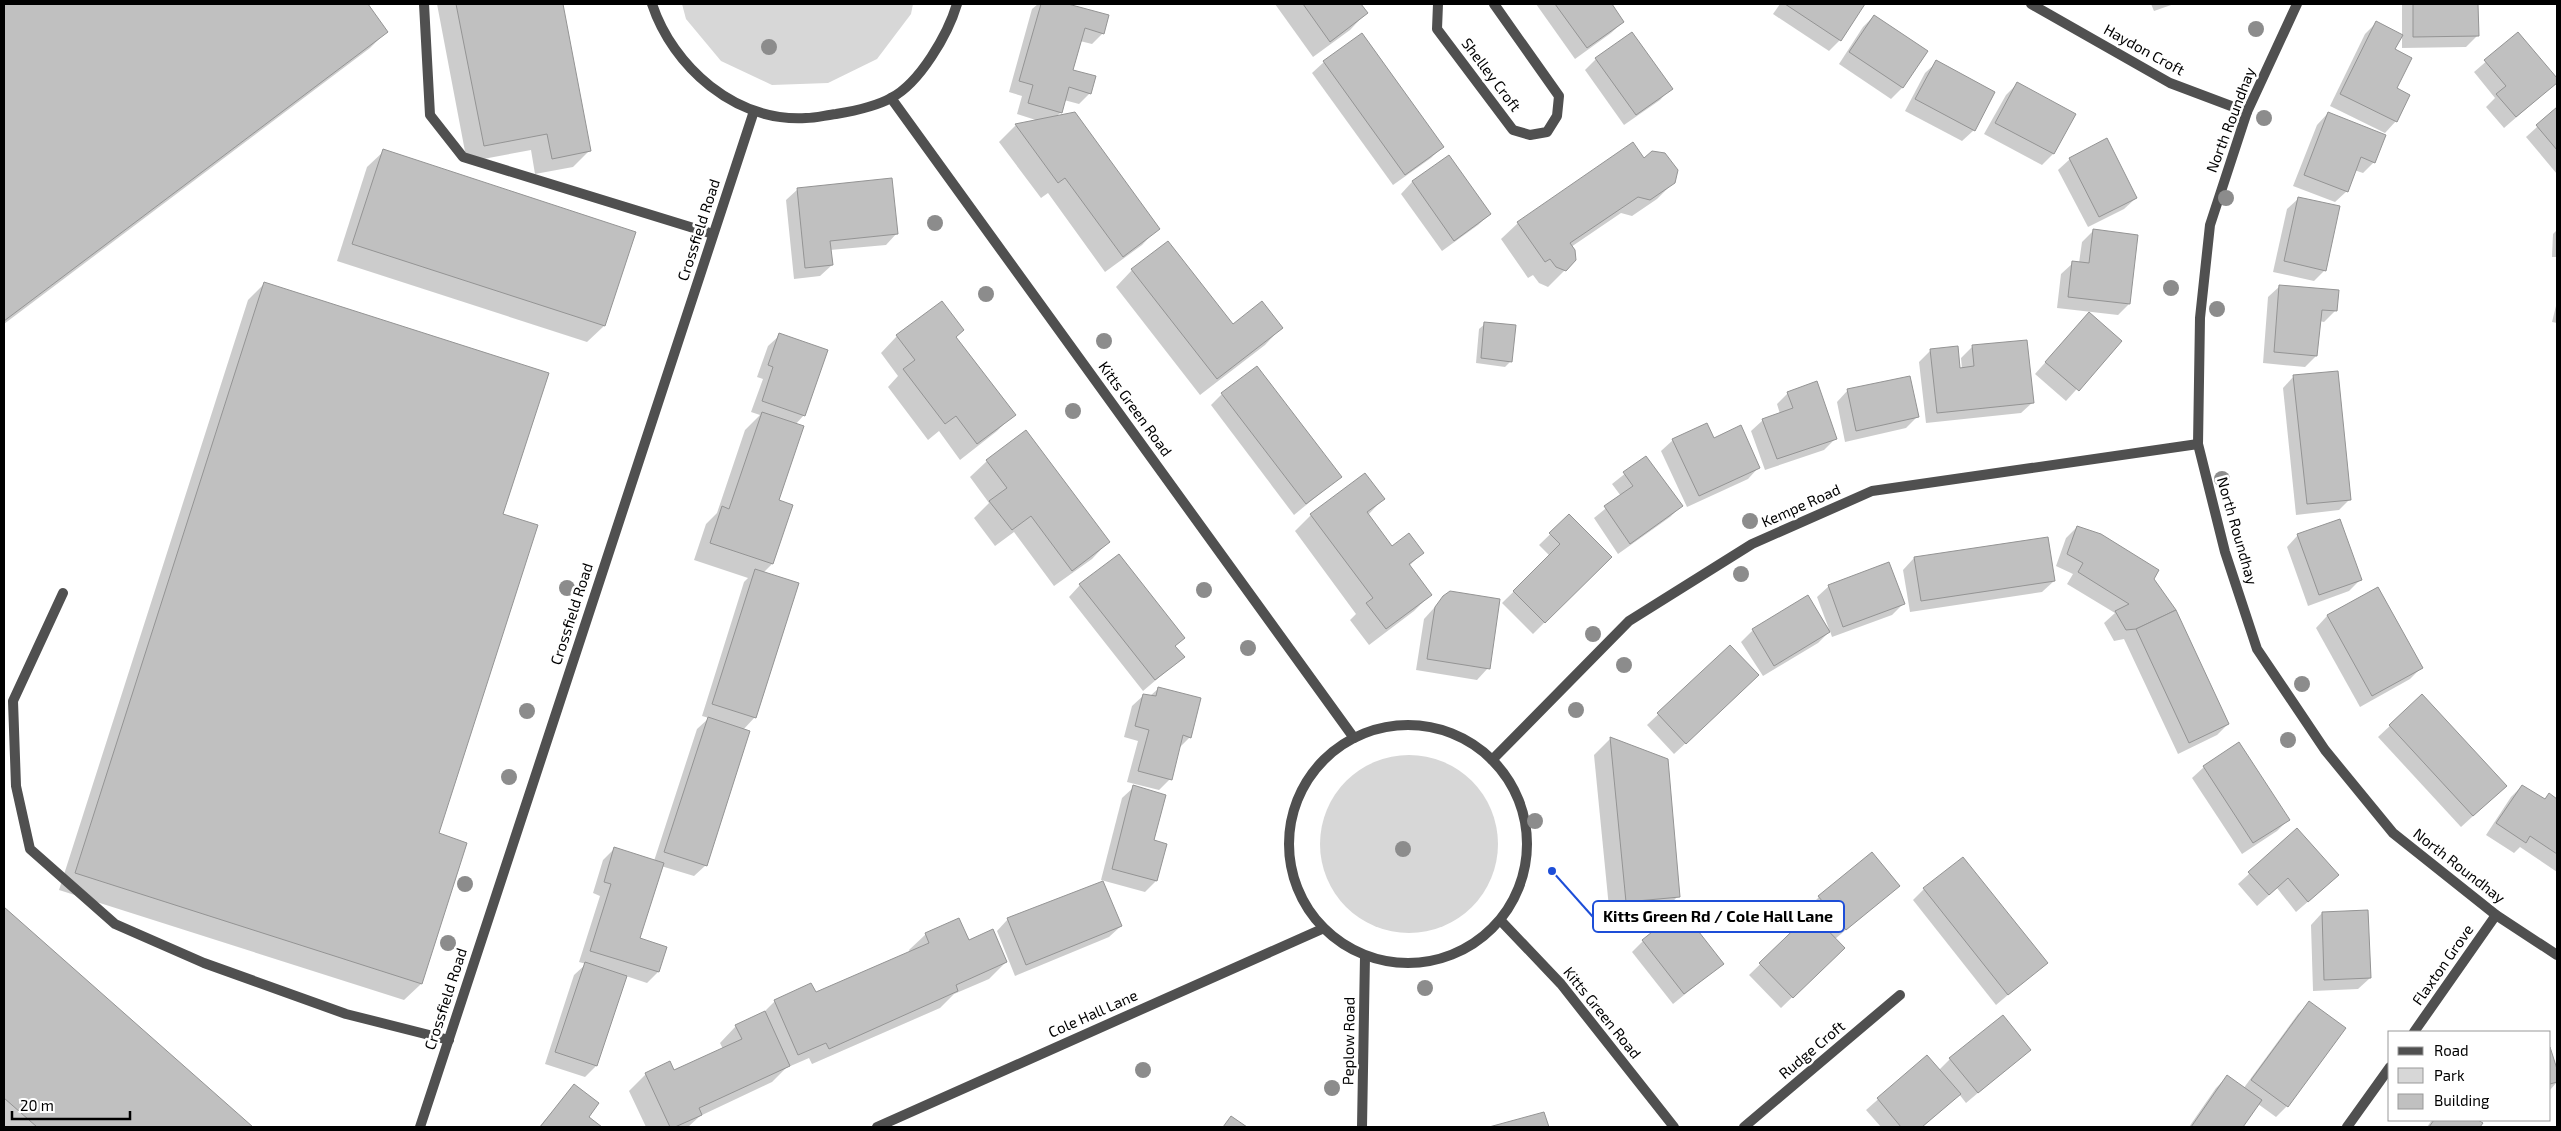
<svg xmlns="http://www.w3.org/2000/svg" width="2561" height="1131" font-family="'Exo 2',sans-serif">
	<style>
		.green { fill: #d7d7d7 }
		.shadow { fill: #0003 }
		.building { fill: #c0c0c0; stroke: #949494 }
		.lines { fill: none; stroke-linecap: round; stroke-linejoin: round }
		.service { stroke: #505050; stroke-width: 10 }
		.minor { stroke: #505050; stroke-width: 10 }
		.tertiary { stroke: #505050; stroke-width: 10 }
		.tree { fill: #8c8c8c }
		.labels { text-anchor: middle; stroke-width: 5; stroke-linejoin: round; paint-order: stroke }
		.street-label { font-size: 15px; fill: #000; stroke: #fff }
		.leader { fill: none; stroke: #1d4ed8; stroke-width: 2 }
		.callout-dot { fill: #1d4ed8; stroke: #fff; stroke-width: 2 }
		.callout { fill: #fff; stroke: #1d4ed8; stroke-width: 2 }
		.callout-label { font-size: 16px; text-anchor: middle; font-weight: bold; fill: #000 }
	</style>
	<rect width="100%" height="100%" fill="#fff"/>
	<!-- green -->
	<g class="green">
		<polygon points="682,4 913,4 911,14 877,59 828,83 772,85 721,61 686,19"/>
		<circle cx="1409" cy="844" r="89"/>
	</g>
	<!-- shadow -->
	<g class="shadow">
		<polygon points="4,4 366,4 386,32 370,48 4,324"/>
		<polygon points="437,4 562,4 590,150 573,167 535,174 531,150 467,162"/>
		<polygon points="1038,4 1064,4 1108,16 1103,33 1092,44 1080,41 1072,71 1090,93 1079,104 1064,100 1061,112 1056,117 1158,228 1142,245 1105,272 1048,193 1041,198 999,142 1016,125 1039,121 1017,114 1022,96 1009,92 1032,9"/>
		<polygon points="1275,4 1360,4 1366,13 1350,30 1313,57"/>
		<polygon points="1536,4 1610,4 1623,22 1611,33 1575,59"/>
		<polygon points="1780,4 1863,4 1840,40 1829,51 1773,14"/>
		<polygon points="2151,4 2174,4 2154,11"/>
		<polygon points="2402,4 2477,4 2477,36 2466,47 2402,48"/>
		<polygon points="1874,16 1926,51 1902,88 1891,99 1839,64 1863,27"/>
		<polygon points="2376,23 2394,50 2396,121 2385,133 2330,106 2365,34"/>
		<polygon points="2518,34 2557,82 2504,128 2486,107 2495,98 2474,72"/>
		<polygon points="1596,59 1671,88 1660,100 1624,125 1585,70"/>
		<polygon points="1324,62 1442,147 1431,158 1393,185 1312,73"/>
		<polygon points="1937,62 1974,130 1962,141 1905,111 1925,73"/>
		<polygon points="2017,84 2074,114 2053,154 2042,165 1984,134 2006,95"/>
		<polygon points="2557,109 2557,174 2526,137"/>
		<polygon points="2328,113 2374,162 2363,173 2354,170 2347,191 2335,202 2293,186 2317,125"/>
		<polygon points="384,151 634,233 604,326 587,342 337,261 367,167"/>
		<polygon points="1449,157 1490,214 1478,225 1442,251 1401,194 1412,182"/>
		<polygon points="1644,159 1674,182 1657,199 1632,216 1621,213 1571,247 1565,270 1548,287 1539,283 1533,275 1528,278 1501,239 1518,223"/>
		<polygon points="2070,159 2136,198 2124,209 2088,227 2058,170"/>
		<polygon points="798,189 897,233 886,245 830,250 832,265 820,276 794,279 786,200"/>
		<polygon points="2299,198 2325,270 2314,281 2273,272 2287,209"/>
		<polygon points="2557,230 2557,257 2552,257 2553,234"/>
		<polygon points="2093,231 2129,304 2118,315 2057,308 2061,274 2073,263 2079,263 2082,242"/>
		<polygon points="1132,270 1232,325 1281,328 1265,345 1200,395 1116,287"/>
		<polygon points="265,283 502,515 437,834 466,843 421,984 404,1000 59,890 248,300"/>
		<polygon points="2280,286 2336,310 2324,322 2319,321 2316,356 2305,367 2263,363 2268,297"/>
		<polygon points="2557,302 2557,323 2552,322"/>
		<polygon points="2089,313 2120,341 2066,401 2035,374"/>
		<polygon points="1485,324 1511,361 1505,367 1476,363 1479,329"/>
		<polygon points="780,335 804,415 795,425 777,501 791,506 772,564 763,573 755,717 743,730 706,865 694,876 661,866 638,938 658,972 647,983 626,976 596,1066 585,1077 545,1064 574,975 586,964 579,962 600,896 593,893 603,860 615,848 654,861 697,729 709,718 702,716 744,582 748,578 694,560 706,524 717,513 745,430 760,415 751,412 763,379 757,377 768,346"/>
		<polygon points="897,336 955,337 1014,414 997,431 960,460 939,431 928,440 888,387 898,376 881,353"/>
		<polygon points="1973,346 2033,402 2021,413 1926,423 1919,362 1931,350 1959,370 1962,369 1961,358"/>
		<polygon points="2294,376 2350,499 2339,510 2296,515 2283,388"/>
		<polygon points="1848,390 1917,417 1906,428 1845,442 1837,402"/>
		<polygon points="1788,393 1836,438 1824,450 1765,470 1751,431 1763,420 1780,414 1777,404"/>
		<polygon points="1222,394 1340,477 1294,515 1211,405"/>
		<polygon points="1713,439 1759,467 1748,479 1687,507 1661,451 1673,440"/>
		<polygon points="1646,457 1681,506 1670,517 1618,554 1594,518 1621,496 1612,484"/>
		<polygon points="987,461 1108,542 1092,559 1054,586 1014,532 995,546 974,518 989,503 970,477"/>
		<polygon points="1383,499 1368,515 1392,547 1422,553 1409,566 1430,595 1414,611 1369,645 1350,620 1356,614 1295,531 1311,515"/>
		<polygon points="1569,516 1610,557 1533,634 1502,603 1550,556 1539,545"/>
		<polygon points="2077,527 2153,580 2228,724 2217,735 2178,754 2124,639 2114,641 2104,623 2115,613 2067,584 2073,574 2056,566 2066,538"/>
		<polygon points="2298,535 2361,579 2349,591 2308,606 2287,547"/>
		<polygon points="1914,558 2054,581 2042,592 1910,612 1903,570"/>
		<polygon points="1080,585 1183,638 1174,647 1183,657 1143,691 1069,597"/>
		<polygon points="1829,586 1903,604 1892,615 1832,637 1830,631 1818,643 1763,676 1741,642 1753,630 1808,597 1829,629 1817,597"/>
		<polygon points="2377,589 2421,668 2410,679 2360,707 2316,628 2327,616"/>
		<polygon points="1444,597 1488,668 1477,680 1416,670 1424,619"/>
		<polygon points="1730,646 1746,687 1674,754 1647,725"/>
		<polygon points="1159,688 1190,737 1179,748 1170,779 1159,790 1127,782 1138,741 1124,737 1132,706 1144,695 1150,696"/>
		<polygon points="2422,696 2494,797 2461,827 2378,737"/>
		<polygon points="1611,738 1678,896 1662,913 1610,918 1594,755"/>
		<polygon points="2204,767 2288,820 2277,831 2242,854 2192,778"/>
		<polygon points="2522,786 2544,800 2549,795 2557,800 2557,872 2520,847 2514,853 2486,835 2511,797"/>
		<polygon points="1134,787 1156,881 1145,892 1101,880 1122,798"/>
		<polygon points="2297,830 2326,886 2296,912 2277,888 2257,906 2238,884"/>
		<polygon points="1898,886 1835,939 1832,959 1781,1008 1749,975 1812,914 1808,908 1819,897"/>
		<polygon points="1924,889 2046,963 1996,1005 1913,900"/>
		<polygon points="4,909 251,1127 4,1127"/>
		<polygon points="2322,913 2370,978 2358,989 2313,991 2311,925"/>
		<polygon points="1008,919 1121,926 1109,937 1015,976 997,931"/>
		<polygon points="926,934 968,942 1006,962 989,979 954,994 940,1008 812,1064 809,1058 786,1068 772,1082 700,1116 688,1127 646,1127 629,1091 646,1074 673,1072 723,1049 720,1043 736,1026 761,1015 775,1001 815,994 910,953 909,950"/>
		<polygon points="1643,941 1722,964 1673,1004 1632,952"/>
		<polygon points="2309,1003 2287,1106 2276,1117 2258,1104 2242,1127 2189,1127 2216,1088 2227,1077 2243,1089 2298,1014"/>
		<polygon points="2029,1050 1966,1103 1959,1094 1922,1127 1881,1127 1866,1110 1927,1056 1939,1070 1950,1059"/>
		<polygon points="2550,1051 2557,1073 2557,1082 2550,1090"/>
		<polygon points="574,1086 587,1117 600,1127 539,1127"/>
		<polygon points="1543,1113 1547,1127 1494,1127"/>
		<polygon points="2432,1120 2476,1120 2482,1124 2479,1127 2427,1127"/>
	</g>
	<!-- building -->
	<g class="building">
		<polygon points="4,4 368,4 388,32 4,321"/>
		<polygon points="456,4 563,4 591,151 552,159 547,134 484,146"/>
		<polygon points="1041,4 1068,4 1109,15 1104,34 1085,28 1073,70 1096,76 1091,94 1069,87 1062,113 1028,103 1033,85 1019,81"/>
		<polygon points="1303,4 1361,4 1368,13 1330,42"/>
		<polygon points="1555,4 1612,4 1624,22 1587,48"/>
		<polygon points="1785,4 1865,4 1841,41"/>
		<polygon points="2413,4 2478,4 2479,36 2413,37"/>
		<polygon points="1874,15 1928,51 1903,88 1849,52"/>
		<polygon points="2376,21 2403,35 2395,49 2412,58 2397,88 2410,95 2397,122 2340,94"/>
		<polygon points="1632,32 1673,89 1636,115 1595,58"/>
		<polygon points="2518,32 2557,78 2557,83 2516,117 2496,94 2506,86 2484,60"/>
		<polygon points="1362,33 1444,147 1405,175 1323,61"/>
		<polygon points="1936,60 1995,92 1975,131 1915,99"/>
		<polygon points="2017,82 2076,114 2054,154 1995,123"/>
		<polygon points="2557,107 2557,150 2536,125"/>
		<polygon points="1075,112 1160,229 1123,257 1065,178 1058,183 1015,124"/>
		<polygon points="2328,112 2386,135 2375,163 2361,157 2348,192 2304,175"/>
		<polygon points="2107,138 2137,198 2099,217 2069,158"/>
		<polygon points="1633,142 1644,158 1652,151 1665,153 1678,170 1675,183 1650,200 1638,197 1570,243 1575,250 1576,260 1566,271 1556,267 1550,259 1545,262 1517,222"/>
		<polygon points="383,149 636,232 605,326 352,244"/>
		<polygon points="1449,155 1491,214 1454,241 1412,181"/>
		<polygon points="892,178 898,234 830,241 833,265 805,268 797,188"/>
		<polygon points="2298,197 2340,206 2326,271 2284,261"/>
		<polygon points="2093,229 2138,235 2130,304 2068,297 2072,261 2089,263"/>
		<polygon points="1168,241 1233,324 1262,301 1283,328 1217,379 1131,269"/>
		<polygon points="264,282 549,373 503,514 538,525 439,833 467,843 422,984 75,873"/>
		<polygon points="2279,285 2339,290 2337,311 2322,310 2317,356 2274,352"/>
		<polygon points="942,301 964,330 956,337 1016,415 977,444 956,416 945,424 903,369 915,360 896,335"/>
		<polygon points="2089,312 2122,341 2079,391 2045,362"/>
		<polygon points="1484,322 1516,325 1512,362 1481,358"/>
		<polygon points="779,333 828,350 805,416 762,401 773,367 768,365"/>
		<polygon points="2027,340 2034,403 1937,413 1930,349 1958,346 1960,368 1974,366 1972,345"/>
		<polygon points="1257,366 1342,477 1306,504 1221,393"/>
		<polygon points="2338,371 2351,500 2307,504 2293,375"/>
		<polygon points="1910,376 1919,417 1856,431 1847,389"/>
		<polygon points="1817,381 1837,439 1777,459 1762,419 1793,408 1787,392"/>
		<polygon points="762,412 804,426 779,500 793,505 773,564 710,543 722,506 729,509"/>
		<polygon points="1707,423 1714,438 1741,425 1760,468 1699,496 1672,439"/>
		<polygon points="1026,430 1110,542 1072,571 1031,516 1012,530 989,501 1007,488 986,460"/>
		<polygon points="1646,456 1683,506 1630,544 1604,506 1633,486 1623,472"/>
		<polygon points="1365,473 1385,499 1367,512 1392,546 1409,533 1424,553 1409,564 1432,595 1386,629 1366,603 1373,598 1310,514"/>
		<polygon points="1569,514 1612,557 1545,623 1513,591 1560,544 1549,533"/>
		<polygon points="2340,519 2362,580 2319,595 2297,534"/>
		<polygon points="2077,526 2101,534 2159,570 2154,579 2176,610 2136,629 2126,630 2115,611 2129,604 2078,572 2083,563 2067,554"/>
		<polygon points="2048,537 2055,581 1921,601 1914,557"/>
		<polygon points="1119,554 1185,638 1175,646 1185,657 1155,680 1079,584"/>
		<polygon points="1889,562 1905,604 1843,627 1828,585"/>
		<polygon points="755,569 799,583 756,718 712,704"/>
		<polygon points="2378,587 2423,668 2372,696 2327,615"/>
		<polygon points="1450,591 1500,599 1490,669 1427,659 1435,607 1443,596"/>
		<polygon points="1808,595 1830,632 1774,666 1752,629"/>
		<polygon points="2176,610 2229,724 2189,743 2136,629"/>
		<polygon points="1730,645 1759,675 1686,744 1657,713"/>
		<polygon points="1158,687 1201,698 1191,738 1183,735 1172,780 1138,771 1149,730 1135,726 1143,694 1156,696"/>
		<polygon points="2422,694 2507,786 2473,816 2389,725"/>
		<polygon points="708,717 750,731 707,866 664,852"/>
		<polygon points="1610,737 1668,759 1680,897 1626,902"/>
		<polygon points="2239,742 2290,820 2253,843 2203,766"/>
		<polygon points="1133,785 1166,795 1154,840 1167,844 1157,881 1112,869"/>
		<polygon points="2522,785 2545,799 2549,793 2557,799 2557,854 2530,836 2526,843 2496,823"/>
		<polygon points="2297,828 2339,875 2308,902 2288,878 2269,895 2248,872"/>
		<polygon points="614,847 664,863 640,938 667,947 659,972 590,951 611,884 604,882"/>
		<polygon points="1872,852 1900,886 1846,930 1818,896"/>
		<polygon points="1963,857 2048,963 2008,995 1923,888"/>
		<polygon points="1103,881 1122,926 1026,965 1007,918"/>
		<polygon points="4,907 253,1127 37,1127 4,1098"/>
		<polygon points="1681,909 1724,964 1684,994 1642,940"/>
		<polygon points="2368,910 2371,978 2324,980 2322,912"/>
		<polygon points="1811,913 1845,948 1793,998 1759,963"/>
		<polygon points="959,918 969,940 993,929 1007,962 956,985 958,991 829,1049 826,1043 798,1055 774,1000 811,983 816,992 929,943 925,933"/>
		<polygon points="585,962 627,976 597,1066 555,1052"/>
		<polygon points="2309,1001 2346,1028 2288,1107 2251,1080"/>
		<polygon points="765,1011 790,1066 699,1108 702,1115 675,1127 670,1127 645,1073 670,1061 674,1070 742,1039 735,1025"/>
		<polygon points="2003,1015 2031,1050 1978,1093 1949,1058"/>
		<polygon points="2550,1047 2557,1069 2557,1082 2550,1084"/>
		<polygon points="1927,1055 1961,1094 1922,1127 1901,1127 1877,1098"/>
		<polygon points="2227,1075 2262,1100 2243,1127 2191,1127"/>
		<polygon points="574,1084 599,1103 589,1117 602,1127 540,1127"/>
		<polygon points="1544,1112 1549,1127 1489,1127"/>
		<polygon points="1231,1116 1247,1127 1223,1127"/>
		<polygon points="2434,1120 2478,1120 2483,1123 2480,1127 2429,1127"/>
	</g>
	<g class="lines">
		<!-- service -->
		<g class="service">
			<polyline points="424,4 430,115 463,157 713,234"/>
			<polyline points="63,593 13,701 16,786 30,849 115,924 204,963 346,1014 449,1040"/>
		</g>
		<!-- minor -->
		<g class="minor">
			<polyline points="1438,4 1437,29 1513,130 1530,135 1547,132 1557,116 1559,96 1494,4"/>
			<polyline points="2031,4 2170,83 2247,112"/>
			<polyline points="2297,4 2247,112 2210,225 2200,318 2198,444 2225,552 2257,649 2325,750 2393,833 2496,915 2557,955"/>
			<polyline points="1492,760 1629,621 1752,544 1872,491 2198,444"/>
			<polyline points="2414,1032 2496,915"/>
			<polyline points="420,1127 754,111"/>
			<polyline points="1362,1127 1365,956"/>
			<polyline points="1744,1127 1900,995"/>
			<polyline points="2347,1127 2390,1067"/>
		</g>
		<!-- tertiary -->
		<g class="tertiary">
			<path d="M652,4C673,67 735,122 806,118C816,118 826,115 836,114C854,111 875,107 891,98C920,83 948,34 957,4"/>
			<polyline points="891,98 1354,738"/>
			<circle cx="1408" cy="844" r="119"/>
			<polyline points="1502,922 1561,984 1674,1127"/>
			<polyline points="877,1127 1322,929"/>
		</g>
	</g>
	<!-- trees -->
	<g class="tree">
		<circle cx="2256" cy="29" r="8"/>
		<circle cx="769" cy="47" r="8"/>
		<circle cx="2264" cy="118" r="8"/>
		<circle cx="2226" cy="198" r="8"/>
		<circle cx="935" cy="223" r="8"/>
		<circle cx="2171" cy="288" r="8"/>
		<circle cx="986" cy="294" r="8"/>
		<circle cx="2217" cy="309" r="8"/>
		<circle cx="1104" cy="341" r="8"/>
		<circle cx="1073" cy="411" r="8"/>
		<circle cx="2222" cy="479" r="8"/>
		<circle cx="1750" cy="521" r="8"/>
		<circle cx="1741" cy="574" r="8"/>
		<circle cx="567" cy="588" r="8"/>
		<circle cx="1204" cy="590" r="8"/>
		<circle cx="1593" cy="634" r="8"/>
		<circle cx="1248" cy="648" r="8"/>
		<circle cx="1624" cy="665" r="8"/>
		<circle cx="2302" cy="684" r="8"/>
		<circle cx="1576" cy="710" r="8"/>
		<circle cx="527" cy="711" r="8"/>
		<circle cx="2288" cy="740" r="8"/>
		<circle cx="509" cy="777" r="8"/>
		<circle cx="1535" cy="821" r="8"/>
		<circle cx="1403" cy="849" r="8"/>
		<circle cx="465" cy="884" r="8"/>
		<circle cx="448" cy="943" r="8"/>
		<circle cx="1425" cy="988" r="8"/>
		<circle cx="1143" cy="1070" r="8"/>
		<circle cx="1332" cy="1088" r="8"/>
	</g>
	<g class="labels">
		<!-- street labels -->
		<g class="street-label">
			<text transform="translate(2144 50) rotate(29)" y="5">Haydon Croft</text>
			<text transform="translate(1491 75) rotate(53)" y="5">Shelley Croft</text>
			<text transform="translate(2231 120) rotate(-69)" y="5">North Roundhay</text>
			<text transform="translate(699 230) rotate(-72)" y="5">Crossfield Road</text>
			<text transform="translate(1135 409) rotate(54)" y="5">Kitts Green Road</text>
			<text transform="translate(1801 506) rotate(-24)" y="5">Kempe Road</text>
			<text transform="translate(2237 531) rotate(74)" y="5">North Roundhay</text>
			<text transform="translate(572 614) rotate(-72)" y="5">Crossfield Road</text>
			<text transform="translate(2459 866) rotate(38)" y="5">North Roundhay</text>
			<text transform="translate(2443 965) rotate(-55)" y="5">Flaxton Grove</text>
			<text transform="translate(446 999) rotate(-72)" y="5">Crossfield Road</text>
			<text transform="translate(1602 1013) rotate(51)" y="5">Kitts Green Road</text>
			<text transform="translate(1093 1014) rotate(-24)" y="5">Cole Hall Lane</text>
			<text transform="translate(1349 1041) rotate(-89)" y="5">Peplow Road</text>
			<text transform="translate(1812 1050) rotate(-40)" y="5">Rudge Croft</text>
		</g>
	</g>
	<!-- callouts -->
	<path class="leader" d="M1552 871L1593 917"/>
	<circle class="callout-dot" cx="1552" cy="871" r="5"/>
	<rect class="callout" x="1593" y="901" width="251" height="31" rx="5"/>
	<g class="callout-label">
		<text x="1718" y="922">Kitts Green Rd / Cole Hall Lane</text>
	</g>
	<!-- border -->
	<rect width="2561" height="1131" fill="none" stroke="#000000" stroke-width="10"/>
	<!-- legend -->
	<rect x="2388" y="1031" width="162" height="90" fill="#ffffff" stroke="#999999"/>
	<rect x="2398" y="1047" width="25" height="8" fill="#505050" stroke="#999999"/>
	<text x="2434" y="1056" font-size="15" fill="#000000">Road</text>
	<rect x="2398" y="1068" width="25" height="15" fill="#d7d7d7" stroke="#999999"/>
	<text x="2434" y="1081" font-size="15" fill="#000000">Park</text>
	<rect x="2398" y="1094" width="25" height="15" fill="#c0c0c0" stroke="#999999"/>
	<text x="2434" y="1106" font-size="15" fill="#000000">Building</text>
	<!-- scale -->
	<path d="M12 1111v8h118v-8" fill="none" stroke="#000000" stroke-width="2.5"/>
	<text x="20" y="1111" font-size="15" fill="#000000" stroke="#ffffff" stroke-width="4" paint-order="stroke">20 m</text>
</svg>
